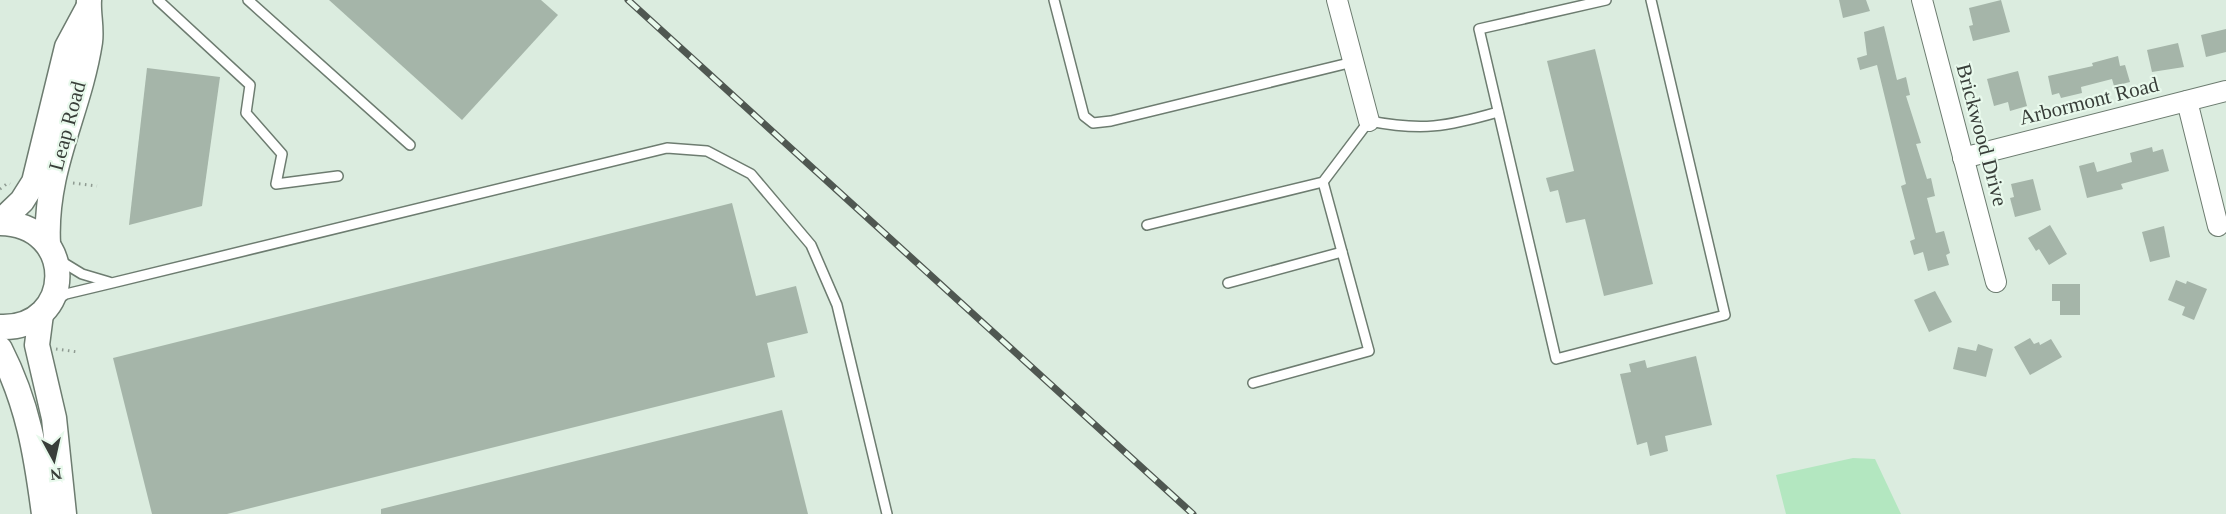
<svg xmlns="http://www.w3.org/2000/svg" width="2226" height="514" font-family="'Times New Roman',serif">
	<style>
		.green { fill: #b3e7c0 }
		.building { fill: #a5b5a9 }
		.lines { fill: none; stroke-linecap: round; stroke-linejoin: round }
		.service-casing { stroke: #6d7c70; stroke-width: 12 }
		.minor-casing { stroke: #6d7c70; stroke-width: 22 }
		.tertiary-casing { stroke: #6d7c70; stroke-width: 27 }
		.path { stroke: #8e9a91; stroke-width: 3; stroke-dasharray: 1.5 4.5; stroke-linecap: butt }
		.service { stroke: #fff; stroke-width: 9 }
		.minor { stroke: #fff; stroke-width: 20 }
		.tertiary { stroke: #fff; stroke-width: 24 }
		.rail-casing { stroke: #4f5751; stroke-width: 7 }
		.rail { stroke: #e8f9ec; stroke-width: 4.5; stroke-dasharray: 14; stroke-linecap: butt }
		.labels { text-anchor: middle; stroke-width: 4.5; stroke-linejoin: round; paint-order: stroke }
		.street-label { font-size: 21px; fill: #383e39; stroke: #e8f9ec }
	</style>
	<rect width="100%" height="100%" fill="#dbecdf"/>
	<!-- green -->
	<polygon class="green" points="1853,458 1875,459 1901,514 1786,514 1776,475"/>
	<!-- building -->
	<g class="building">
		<polygon points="329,0 541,0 558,15 462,120"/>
		<polygon points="1839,0 1866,0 1870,11 1843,18"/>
		<polygon points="2001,0 2010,32 1973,41 1969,26 1973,25 1969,8"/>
		<polygon points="1884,26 1897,80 1906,77 1910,95 1906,96 1921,143 1916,144 1927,179 1931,178 1935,196 1927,198 1936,233 1944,231 1950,253 1946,255 1949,265 1928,271 1923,252 1914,255 1910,241 1915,239 1901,186 1906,184 1877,65 1860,70 1857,58 1867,55 1864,32"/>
		<polygon points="2226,29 2226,52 2206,57 2201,35"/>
		<polygon points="2178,43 2184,67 2152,72 2147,50"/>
		<polygon points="1595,49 1653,284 1604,296 1585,219 1566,223 1558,190 1550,192 1546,178 1574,171 1547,61"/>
		<polygon points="2118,56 2120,66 2125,65 2130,82 2114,86 2112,79 2081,87 2082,93 2061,98 2059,93 2052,95 2048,76 2093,66 2092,63"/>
		<polygon points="147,68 220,77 202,206 129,225"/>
		<polygon points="2018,71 2027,106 2010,111 2008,102 1994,106 1987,79"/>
		<polygon points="2152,147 2153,152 2163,149 2169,171 2121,184 2123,189 2087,198 2079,166 2094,162 2097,172 2132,162 2130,153"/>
		<polygon points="2033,179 2041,210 2015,217 2010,198 2014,197 2011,184"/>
		<polygon points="732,203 756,296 796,286 808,333 767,343 775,377 227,514 152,514 113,358"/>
		<polygon points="2050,225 2067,254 2049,265 2039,249 2036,251 2028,238"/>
		<polygon points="2164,226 2170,257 2150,262 2142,232"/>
		<polygon points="2176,280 2186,284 2187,281 2207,289 2194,320 2182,315 2185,307 2168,300"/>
		<polygon points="2052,284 2080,284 2080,315 2060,315 2060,301 2052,301"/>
		<polygon points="1935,291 1952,322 1929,332 1914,300"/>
		<polygon points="2030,338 2034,344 2039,342 2040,345 2051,339 2062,357 2030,375 2014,347"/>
		<polygon points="1978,344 1993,349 1986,377 1953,369 1958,347 1976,351"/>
		<polygon points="1696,356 1712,425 1665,436 1668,451 1650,456 1647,442 1637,445 1620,374 1631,372 1629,364 1645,360 1647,368"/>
		<polygon points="782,410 808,514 381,514 381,509"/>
	</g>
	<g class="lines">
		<!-- service casing -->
		<g class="service-casing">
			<g id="service">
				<polyline points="158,0 250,85 246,113 282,154 276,184 338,176"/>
				<polyline points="248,0 410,145"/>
				<polyline points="1054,0 1084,116 1093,123 1111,121 1353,62"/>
				<polyline points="1606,0 1479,29 1556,359 1725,315 1651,0"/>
				<path d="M1147,225L1323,182L1369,121C1422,131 1446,127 1498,112"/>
				<polyline points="59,260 82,274 109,282"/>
				<polyline points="1228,283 1342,252"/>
				<polyline points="55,301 66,294 112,283 667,148 707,151 751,174 811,245 837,305 887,514"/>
				<polyline points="1253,383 1369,351 1323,182"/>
			</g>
		</g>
		<!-- minor casing -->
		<g class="minor-casing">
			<g id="minor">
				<polyline points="1337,0 1369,121"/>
				<polyline points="1922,0 1996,282"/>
				<polyline points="2187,101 2218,226"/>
				<polyline points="1963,158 2226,91"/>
			</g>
		</g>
		<!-- tertiary casing -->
		<g class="tertiary-casing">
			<g id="tertiary">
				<polyline points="0,222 22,201 34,182 67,47 88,8"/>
				<path d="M0,223C78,224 75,330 0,327"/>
				<path d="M48,244C44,169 79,113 90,42C92,28 88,14 89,0"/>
				<polyline points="41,314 37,345 54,418 64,514"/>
				<path d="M0,349C28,404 36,453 44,514"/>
			</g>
		</g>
		<!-- path -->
		<g class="path">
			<polyline points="73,183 97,186"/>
			<polyline points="0,189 8,183 10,184"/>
			<polyline points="56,349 78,352"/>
		</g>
		<!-- service -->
		<use href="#service" class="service"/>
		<!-- minor -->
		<use href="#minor" class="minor"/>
		<!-- tertiary -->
		<use href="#tertiary" class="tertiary"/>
		<!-- rail casing -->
		<g class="rail-casing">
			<polyline id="rail" points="628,0 1193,514"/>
		</g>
		<!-- rail -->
		<use href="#rail" class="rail"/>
	</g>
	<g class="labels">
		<!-- street labels -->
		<g class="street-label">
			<text transform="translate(2089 101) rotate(-14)" y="7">Arbormont Road</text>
			<text transform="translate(67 126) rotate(-75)" y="7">Leap Road</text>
			<text transform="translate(1982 135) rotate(75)" y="7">Brickwood Drive</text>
		</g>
	</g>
	<!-- north arrow -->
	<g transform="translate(54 460) rotate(172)" stroke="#e8f9ec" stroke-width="4.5" paint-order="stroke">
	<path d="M0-4.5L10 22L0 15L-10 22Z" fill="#383e39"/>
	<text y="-9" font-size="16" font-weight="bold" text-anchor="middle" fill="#383e39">N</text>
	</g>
</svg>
